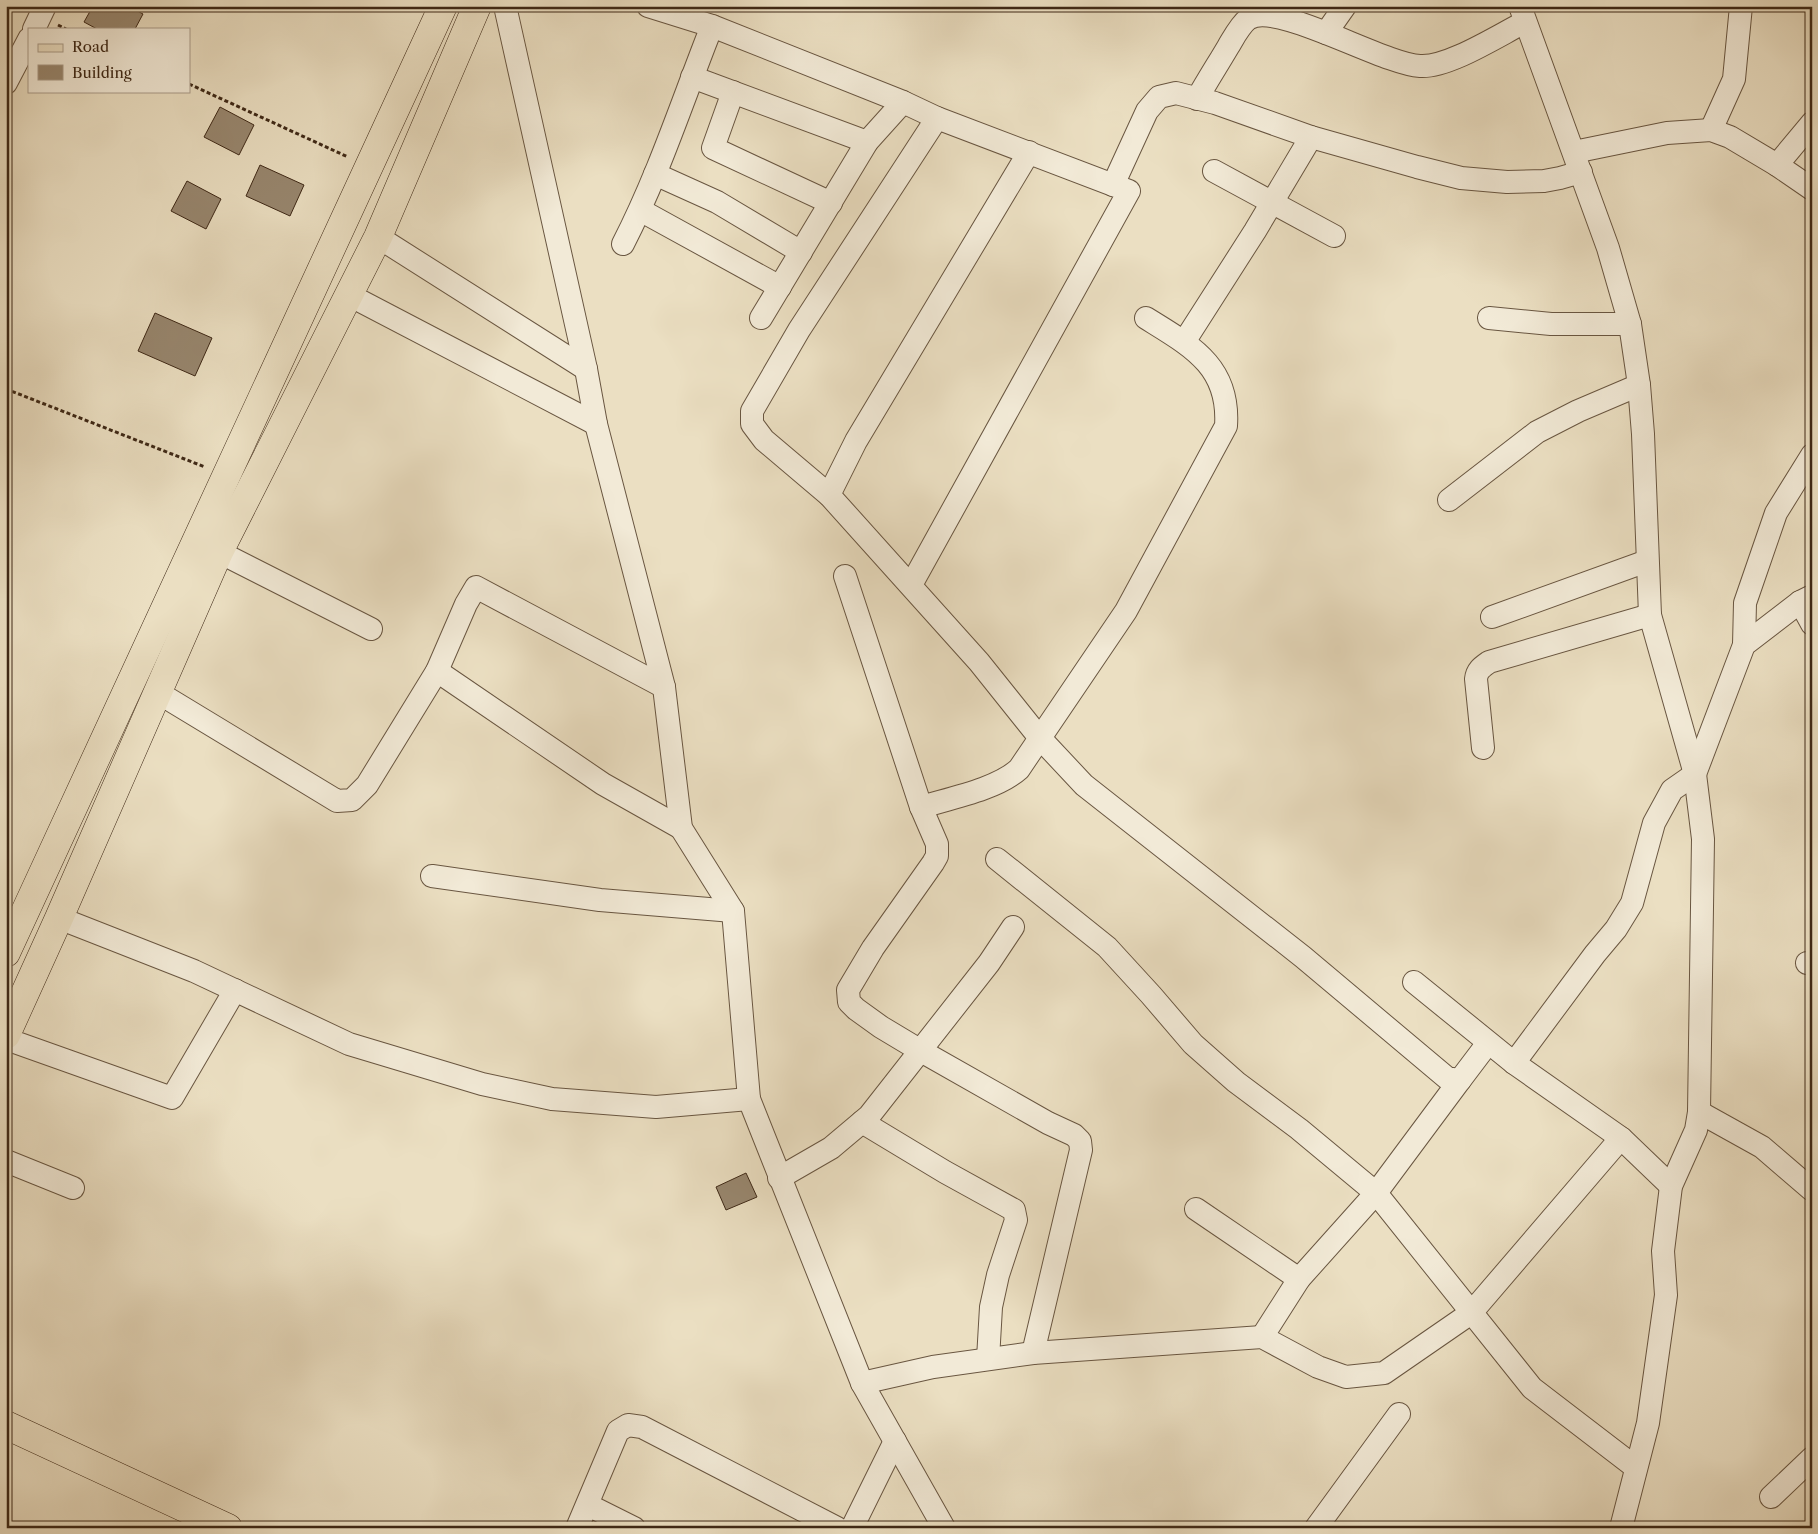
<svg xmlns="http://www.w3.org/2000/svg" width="1818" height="1534" font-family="'Libre Caslon Text',serif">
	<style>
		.building { fill: #98876f; stroke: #3e2816 }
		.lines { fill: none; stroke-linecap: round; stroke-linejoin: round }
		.minor-casing { stroke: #695641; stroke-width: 24 }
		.major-casing { stroke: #3e2816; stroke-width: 29 }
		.path { stroke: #3e2816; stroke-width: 3; stroke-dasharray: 4 2.5; stroke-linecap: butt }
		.minor { stroke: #f2ead7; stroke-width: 22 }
		.major { stroke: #ebdfc2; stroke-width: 28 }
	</style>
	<rect width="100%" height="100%" fill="#ebdfc2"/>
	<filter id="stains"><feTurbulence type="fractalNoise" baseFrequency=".004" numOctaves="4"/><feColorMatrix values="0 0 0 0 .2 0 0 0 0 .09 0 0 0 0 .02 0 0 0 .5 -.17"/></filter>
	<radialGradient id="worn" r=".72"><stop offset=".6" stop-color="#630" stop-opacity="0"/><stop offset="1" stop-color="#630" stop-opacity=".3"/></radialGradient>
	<!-- building -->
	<g class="building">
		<polygon points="93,6 128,6 143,14 135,29 97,29 84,22"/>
		<polygon points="220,107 254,125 239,155 204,137"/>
		<polygon points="260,165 304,185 290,216 246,196"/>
		<polygon points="187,181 221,199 206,229 171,211"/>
		<polygon points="155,313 212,338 195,376 138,351"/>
		<polygon points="746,1173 757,1197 726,1210 716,1187"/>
	</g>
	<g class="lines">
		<!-- minor casing -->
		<g class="minor-casing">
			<g id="minor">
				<polyline points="505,6 586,369 596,424 664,687 681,828 733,911 749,1099 862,1383 944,1528"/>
				<polyline points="648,6 712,26 903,102 937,118 1129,191 911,585"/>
				<polyline points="1520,6 1608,248 1630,324 1639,385 1643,434 1650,615 1695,774 1703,839 1699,1112 1696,1130 1671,1186 1663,1251 1666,1295 1648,1423 1621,1528"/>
				<polyline points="34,29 45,6"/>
				<polyline points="1326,33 1345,6"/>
				<polyline points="692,77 867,142"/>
				<polyline points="6,83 29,39"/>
				<polyline points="733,92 713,148 831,203"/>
				<path d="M1197,99C1207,81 1218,64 1228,47C1234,37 1240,25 1248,19C1276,0 1382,64 1420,66C1448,68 1499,35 1525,22"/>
				<polyline points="937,118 799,330 752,411 752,424 764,440 829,495 856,441 1029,152"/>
				<polyline points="1812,123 1777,165 1812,189"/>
				<polyline points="1711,130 1734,79 1741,6"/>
				<polyline points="1574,152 1667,133 1711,130 1730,137 1777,165"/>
				<polyline points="1214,171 1334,236"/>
				<polyline points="655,174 717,202 801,252"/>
				<polyline points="1113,185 1147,111 1159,97 1176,93 1215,103 1311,137 1417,167 1461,178 1507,182 1544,181 1560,178 1581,172"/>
				<polyline points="640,210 780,287"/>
				<polyline points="378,237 586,369"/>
				<path d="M623,244C659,174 683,99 712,26"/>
				<polyline points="349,295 596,424"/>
				<polyline points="761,318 867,142 903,102"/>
				<polyline points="1489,318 1551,324 1630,324"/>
				<polyline points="1184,342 1255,231 1311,137"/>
				<polyline points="829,495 979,662 1039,737 1084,785 1303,957 1447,1078 1460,1080 1488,1043"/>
				<polyline points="1449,500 1537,432 1578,411 1639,385"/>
				<polyline points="219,552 371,629"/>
				<polyline points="845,576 921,807 937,844 937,856 933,863 873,948 848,990 849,1002 856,1009 881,1027 921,1051 1048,1123 1074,1135 1080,1141 1081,1150 1033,1353"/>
				<polyline points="1800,602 1812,624"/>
				<polyline points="1492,617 1647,561"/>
				<polyline points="1744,645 1745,603 1776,513 1812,455"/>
				<polyline points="437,671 603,784 681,828"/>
				<polyline points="157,692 337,801 352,800 367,785 437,671 466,604 476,587 664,687"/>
				<path d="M1483,748L1476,679C1477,670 1482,667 1489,662L1650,615"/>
				<path d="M921,807C951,798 997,789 1019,769L1126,611L1226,426C1230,366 1191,346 1146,318"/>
				<polyline points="997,859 1107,947 1151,995 1193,1044 1236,1082 1299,1129 1376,1193 1532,1388 1635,1467"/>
				<polyline points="432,876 600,900 733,911"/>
				<polyline points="59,918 194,971 349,1044 482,1084 552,1099 656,1107 749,1099"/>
				<polyline points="1807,963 1812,964"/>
				<polyline points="1414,982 1514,1063 1621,1138 1671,1186"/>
				<polyline points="6,1039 172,1098 235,990"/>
				<polyline points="1514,1063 1595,954 1616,929 1632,903 1654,823 1672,790 1695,774 1744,645 1800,602 1812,596"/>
				<polyline points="1699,1112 1762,1147 1812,1190"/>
				<polyline points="862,1122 945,1172 1014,1210 1016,1220 998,1275 991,1307 988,1359"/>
				<polyline points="6,1161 73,1188"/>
				<polyline points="779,1178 831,1148 869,1116 989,963 1013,927"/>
				<polyline points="1196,1209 1299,1279"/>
				<polyline points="1262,1337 1299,1279 1376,1193 1460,1080"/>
				<polyline points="862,1383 933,1367 1033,1353 1262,1337 1318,1367 1346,1377 1384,1373 1471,1313 1621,1138"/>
				<polyline points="1771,1497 1812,1458"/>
				<polyline points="588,1505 634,1528"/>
				<polyline points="577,1528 618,1431 628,1425 642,1427 837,1528"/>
				<polyline points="852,1528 895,1441"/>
				<polyline points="1316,1528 1399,1414"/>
			</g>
		</g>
		<!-- major casing -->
		<g class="major-casing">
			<g id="major">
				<polyline points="6,953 443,6"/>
				<polyline points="6,1035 59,918 219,552 378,237 477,6"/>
				<polyline points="6,1425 228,1528"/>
			</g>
		</g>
		<!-- path -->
		<g class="path">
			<polyline points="58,25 66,29"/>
			<polyline points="189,84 348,157"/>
			<polyline points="6,389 205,467"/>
		</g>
		<!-- minor -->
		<use href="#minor" class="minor"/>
		<!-- major -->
		<use href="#major" class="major"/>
	</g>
	<!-- margin -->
	<rect width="1818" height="1534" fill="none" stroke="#ebdfc2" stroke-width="25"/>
	<rect x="8" y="8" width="1803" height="1519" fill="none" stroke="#3e2816" stroke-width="2.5"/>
	<rect x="12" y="12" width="1793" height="1509" fill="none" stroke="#3e2816"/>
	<!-- legend -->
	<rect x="28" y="28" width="162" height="65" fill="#f2ead7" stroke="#aa9c8a"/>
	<rect x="38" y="44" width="25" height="8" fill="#ebdfc2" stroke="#aa9c8a"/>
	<text x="72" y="52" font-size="15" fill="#3e2816">Road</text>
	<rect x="38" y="65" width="25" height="15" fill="#98876f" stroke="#aa9c8a"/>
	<text x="72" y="78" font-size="15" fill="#3e2816">Building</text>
	<rect width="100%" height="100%" filter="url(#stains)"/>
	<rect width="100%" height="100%" fill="url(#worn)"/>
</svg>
